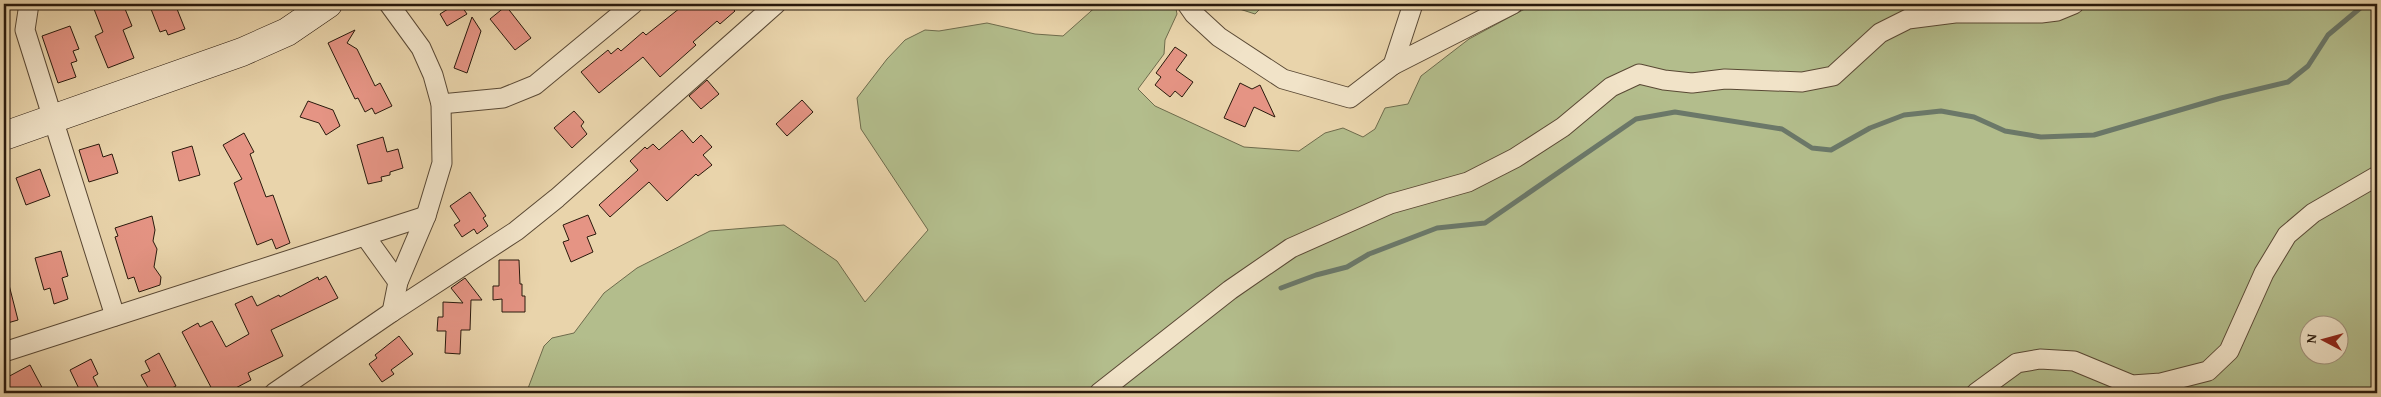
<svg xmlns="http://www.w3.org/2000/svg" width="2381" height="397" font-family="'Gentium Book Plus',serif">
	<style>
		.green { fill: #b3bd8c; stroke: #6e6b4c; fill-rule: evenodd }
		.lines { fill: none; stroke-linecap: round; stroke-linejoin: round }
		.stream { stroke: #6b7869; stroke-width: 5 }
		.building { fill: #e59484; stroke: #29190c }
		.street-casing { stroke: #594834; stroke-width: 21 }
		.secondary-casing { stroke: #29190c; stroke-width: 29 }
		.street { stroke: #f1e3c8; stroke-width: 19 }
		.secondary { stroke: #f1e3c8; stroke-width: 28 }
	</style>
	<rect width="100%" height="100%" fill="#e9d4ab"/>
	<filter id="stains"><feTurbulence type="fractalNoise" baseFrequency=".004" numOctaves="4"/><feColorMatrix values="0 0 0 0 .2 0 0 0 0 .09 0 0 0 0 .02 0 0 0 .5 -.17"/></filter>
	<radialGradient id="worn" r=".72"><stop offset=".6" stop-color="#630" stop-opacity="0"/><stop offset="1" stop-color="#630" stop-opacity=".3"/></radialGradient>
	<!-- green -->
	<g class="green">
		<path d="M1099,4H1175L1177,14L1165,40L1164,54L1138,89L1155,106L1244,147L1299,151L1325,133L1343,128L1363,137L1375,129L1385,108L1408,104L1421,76L1469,39L1534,4H1809C1816,8 1834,9 1842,4H2377V393H518L527,391L544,346L552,338L574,333L604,293L637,268L710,231L784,225L837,261L865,302L928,230L861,129L857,98L887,59L905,40L925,30L939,31L987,23L1035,34L1063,36ZM2308,324H2338V354H2308Z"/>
		<polygon points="1224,4 1265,4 1255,14"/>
	</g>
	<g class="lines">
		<!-- stream -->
		<polyline class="stream" points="1281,288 1316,275 1347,267 1369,254 1437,228 1485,223 1636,119 1675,112 1782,129 1812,148 1831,150 1870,128 1904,115 1941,111 1974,117 2005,131 2041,137 2094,135 2221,98 2288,82 2308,66 2328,35 2365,4"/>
	</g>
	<!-- building -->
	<g class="building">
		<polygon points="92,4 123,4 132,26 123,30 134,58 108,68 95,36 103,32"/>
		<polygon points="149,4 175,4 185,29 168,35 166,30 160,32"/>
		<polygon points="444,4 460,4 467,14 447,26 440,14 448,9"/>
		<polygon points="685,4 728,4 735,11 720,24 717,21 693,42 696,45 660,77 643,57 599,93 581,72 608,50 611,54 618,48 621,51 643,32 646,35"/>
		<polygon points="506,6 531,38 515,50 490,19"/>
		<polygon points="472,17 481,31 467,73 454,68"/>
		<polygon points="70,26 79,49 73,51 77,61 71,63 76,77 58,83 42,36"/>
		<polygon points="355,30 347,43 357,49 375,86 380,83 392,106 375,114 372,108 365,112 358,98 355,99 328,43"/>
		<polygon points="1175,47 1187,55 1176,70 1193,82 1182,97 1175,91 1170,97 1155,85 1161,77 1156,73"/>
		<polygon points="707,80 719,94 701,109 689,96"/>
		<polygon points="1240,83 1252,89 1260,85 1275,117 1254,107 1245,127 1224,118"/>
		<polygon points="802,100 813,112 787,136 776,124"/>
		<polygon points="308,101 333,110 340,126 326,135 319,123 300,117"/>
		<polygon points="574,111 584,122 581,126 587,134 572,148 554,128"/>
		<polygon points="682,130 693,143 701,135 712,147 703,155 712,165 698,176 696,174 667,201 649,182 610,217 599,205 638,170 630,161 645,147 647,149 653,144 659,150"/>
		<polygon points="244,133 254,152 250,154 266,197 273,195 290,243 276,249 272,239 257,245 234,183 242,179 223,145"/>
		<polygon points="383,137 387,152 398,149 403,168 390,172 390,175 381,177 382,181 368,184 357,145"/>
		<polygon points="99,144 103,157 112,154 118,173 89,182 79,150"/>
		<polygon points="192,146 200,175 179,181 172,152"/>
		<polygon points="40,169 50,196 26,205 16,178"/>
		<polygon points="470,192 486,216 483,218 488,226 477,234 474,229 462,237 454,225 460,221 450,206"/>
		<polygon points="588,215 596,234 587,237 593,252 571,262 563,242 569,240 563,225"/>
		<polygon points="152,216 155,230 153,241 157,249 154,267 161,277 160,285 139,292 134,277 128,279 115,237 118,236 115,228"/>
		<polygon points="61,251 68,276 62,278 68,299 54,304 50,288 44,290 35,258"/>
		<polygon points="499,260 519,260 520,284 522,284 522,296 525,296 525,312 502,312 502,299 493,300 493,286 499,286"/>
		<polygon points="326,276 338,298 271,330 283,356 248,373 251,380 226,393 214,393 182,332 198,323 200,327 212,321 226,347 249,334 235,304 252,296 257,306 279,295 280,297 318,277 319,280"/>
		<polygon points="465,278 482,300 471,300 470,330 461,330 460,354 445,353 446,331 437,331 438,317 443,317 443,302 463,303 451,288"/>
		<polygon points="8,281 18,320 4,324 4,282"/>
		<polygon points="399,336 413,354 391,370 394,374 382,382 369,364 377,358 375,355"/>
		<polygon points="159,353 176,386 172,388 175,393 151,393 141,375 150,371 145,361"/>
		<polygon points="91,359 98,374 93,377 101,393 81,393 70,370"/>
		<polygon points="30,365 45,393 11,393 4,379"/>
	</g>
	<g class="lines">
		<!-- street casing -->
		<g class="street-casing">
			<g id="street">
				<polyline points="29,4 25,30 115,316"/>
				<polyline points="389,4 421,48 433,75 441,104 442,163 426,216 398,282 392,312"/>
				<polyline points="1187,4 1194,14 1219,37 1283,79 1350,98 1393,65 1413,4"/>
				<polyline points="1393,65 1513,4"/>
				<polyline points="441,104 503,98 535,85 633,4"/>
				<polyline points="365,236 398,282"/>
				<polyline points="4,352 426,216"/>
				<polyline points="274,393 392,312 516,231 557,198 776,4"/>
				<polyline points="1099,393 1230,290 1291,248 1390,204 1468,182 1515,158 1563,127 1611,87 1639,74 1664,80 1692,83 1725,79 1802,82 1833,76 1880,33 1908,19 1955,13 2041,13 2057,11 2074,4"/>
				<polyline points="1976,393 2017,363 2040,359 2074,361 2132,385 2161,383 2208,371 2229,351 2264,273 2287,235 2313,213 2377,176"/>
			</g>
		</g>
		<!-- secondary casing -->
		<g class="secondary-casing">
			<polyline id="secondary" points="4,136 242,52 287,32 328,4"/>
		</g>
		<!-- street -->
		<use href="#street" class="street"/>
		<!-- secondary -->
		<use href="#secondary" class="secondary"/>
	</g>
	<!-- margin -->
	<rect width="2381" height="397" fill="none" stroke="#e9d4ab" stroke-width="20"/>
	<rect x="5" y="5" width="2371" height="387" fill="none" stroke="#29190c" stroke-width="2.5"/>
	<rect x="10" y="10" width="2361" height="377" fill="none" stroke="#29190c"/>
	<!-- north arrow -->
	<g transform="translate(2324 340) rotate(276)"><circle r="24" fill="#f1e3c8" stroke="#a1927d"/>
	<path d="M0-4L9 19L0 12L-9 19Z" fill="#8f2418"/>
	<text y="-8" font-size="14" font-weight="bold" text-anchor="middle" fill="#29190c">N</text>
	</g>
	<rect width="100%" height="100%" filter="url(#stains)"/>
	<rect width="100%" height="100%" fill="url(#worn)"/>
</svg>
